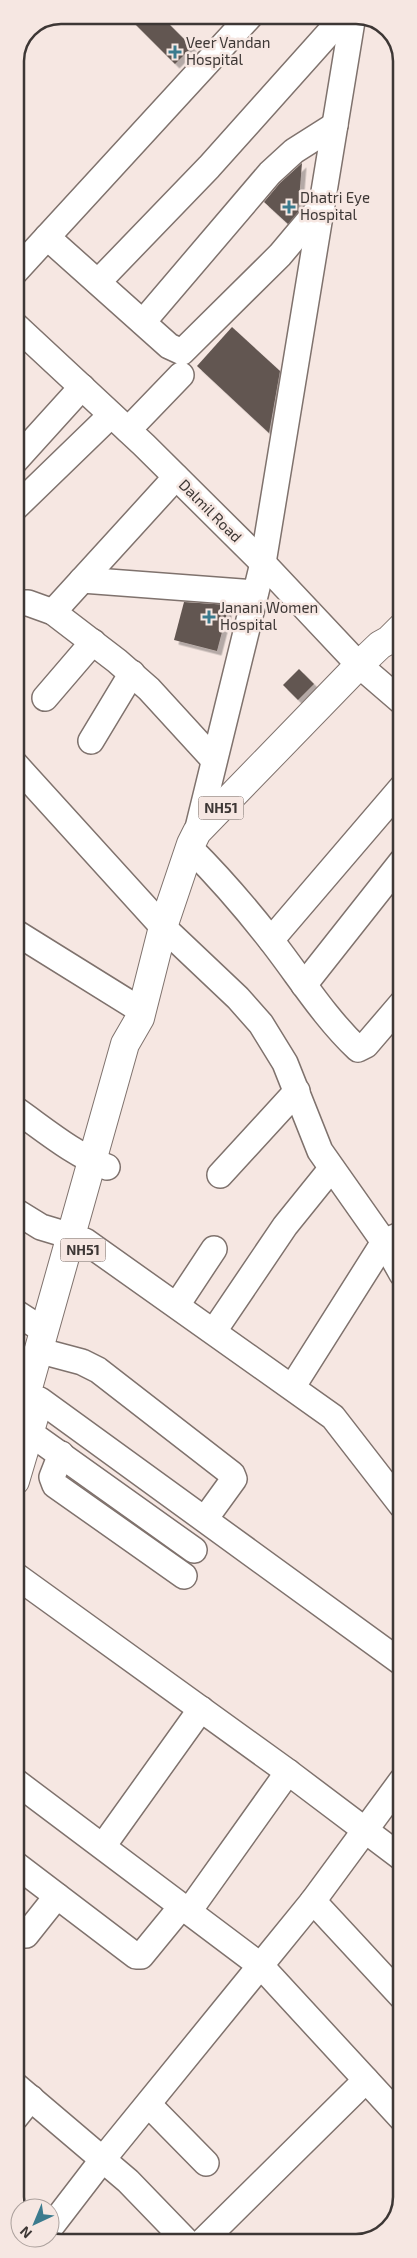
<svg xmlns="http://www.w3.org/2000/svg" width="417" height="2258" font-family="'Exo 2',sans-serif">
	<style>
		.building { fill: #625651; filter: url(#shadow) }
		.lines { fill: none; stroke-linecap: round; stroke-linejoin: round }
		.minor-casing { stroke: #7f726d; stroke-width: 28 }
		.highway-casing { stroke: #7f726d; stroke-width: 30 }
		.minor { stroke: #fff; stroke-width: 25 }
		.highway { stroke: #fff; stroke-width: 28 }
		.poi-dot { fill: #3b7b8e; stroke: #f6e7e2; stroke-width: 2 }
		.labels { text-anchor: middle; stroke-width: 5; stroke-linejoin: round; paint-order: stroke }
		.shield { fill: #f6e7e2; stroke: #746c69; stroke-width: 1 }
		.shield-label { font-size: 14px; font-weight: bold; fill: #3d3735 }
		.poi-label { font-size: 15px; fill: #3d3735; stroke: #f6e7e2; text-anchor: start }
		.street-label { font-size: 15px; fill: #3d3735; stroke: #f6e7e2 }
		.rim { fill: none; stroke: #3d3735; stroke-width: 2.5 }
	</style>
	<defs>
		<filter id="shadow"><feDropShadow dx="4.5" dy="4.5" stdDeviation="0" flood-color="#0004"/></filter>
	</defs>
	<rect width="100%" height="100%" fill="#f6e7e2"/>
	<!-- building -->
	<g class="building">
		<polygon points="126,15 160,15 192,47 175,64"/>
		<polygon points="302,163 298,212 288,224 264,202 280,183"/>
		<polygon points="232,327 280,371 269,433 197,366"/>
		<polygon points="184,602 229,605 217,651 174,640"/>
		<polygon points="299,669 314,684 298,700 283,685"/>
	</g>
	<g class="lines">
		<!-- minor casing -->
		<g class="minor-casing">
			<g id="minor">
				<polyline points="47,237 169,346 182,352 280,255 322,205"/>
				<polyline points="15,272 251,15"/>
				<polyline points="98,282 209,167 345,15"/>
				<polyline points="143,322 270,173 294,151 335,125"/>
				<polyline points="15,325 144,445 263,563 359,665 402,702"/>
				<polyline points="128,430 181,375"/>
				<polyline points="15,461 82,387"/>
				<polyline points="15,508 111,415"/>
				<polyline points="82,580 255,593"/>
				<polyline points="15,603 28,603 53,612 117,661 149,689 214,760"/>
				<polyline points="53,612 176,477"/>
				<polyline points="45,698 93,642"/>
				<polyline points="91,741 132,673"/>
				<polyline points="15,764 163,927 238,998 261,1024 285,1063 320,1151 384,1242 402,1274"/>
				<polyline points="197,832 263,563 353,15"/>
				<path d="M190,848C219,877 245,907 270,939C299,976 324,1017 358,1049L366,1045L402,1003"/>
				<polyline points="15,932 142,1011"/>
				<polyline points="271,940 402,787"/>
				<polyline points="304,985 402,861"/>
				<path d="M15,1109C45,1130 73,1154 107,1167"/>
				<polyline points="220,1175 297,1091"/>
				<polyline points="15,1211 41,1227 71,1236"/>
				<polyline points="85,1241 333,1417 402,1506"/>
				<polyline points="177,1305 214,1249"/>
				<polyline points="15,1312 43,1330"/>
				<polyline points="214,1331 285,1226 331,1169"/>
				<polyline points="52,1354 82,1362 98,1370 232,1474 234,1479 205,1519"/>
				<polyline points="293,1386 384,1242 402,1234"/>
				<polyline points="40,1400 402,1663"/>
				<polyline points="30,1433 194,1550"/>
				<polyline points="61,1454 52,1477 55,1485 184,1576"/>
				<polyline points="15,1575 288,1772 402,1858"/>
				<polyline points="15,1781 261,1966 402,2119"/>
				<polyline points="103,1846 201,1709"/>
				<polyline points="15,1864 136,1956 141,1956 182,1906"/>
				<polyline points="313,1901 402,1997"/>
				<polyline points="189,1911 288,1772"/>
				<polyline points="15,1932 20,1935 26,1935 57,1896"/>
				<polyline points="15,2085 128,2181 188,2243"/>
				<polyline points="149,2105 206,2163"/>
				<polyline points="15,2118 31,2098"/>
				<polyline points="50,2228 103,2159 313,1901 402,1780"/>
				<polyline points="201,2243 366,2080"/>
			</g>
		</g>
		<!-- highway casing -->
		<g class="highway-casing">
			<g id="highway">
				<polyline points="15,1434 125,1044 140,1018 163,927 191,844 197,832 359,665 380,645 389,640 402,627"/>
				<polyline points="15,1481 35,1414"/>
			</g>
		</g>
		<!-- minor -->
		<use href="#minor" class="minor"/>
		<!-- highway -->
		<use href="#highway" class="highway"/>
	</g>
	<!-- markers -->
	<g class="poi-dot">
		<path d="M172.5 44.5h5v5h5v5h-5v5h-5v-5h-5v-5h5z"/>
		<path d="M286.5 199.5h5v5h5v5h-5v5h-5v-5h-5v-5h5z"/>
		<path d="M206.5 609.5h5v5h5v5h-5v5h-5v-5h-5v-5h5z"/>
	</g>
	<g class="labels">
		<!-- shield labels -->
		<g class="shield">
			<rect x="198.5" y="796.5" width="45" height="23" rx="4"/>
			<rect x="60.5" y="1238.5" width="45" height="23" rx="4"/>
		</g>
		<g class="shield-label">
			<text x="221" y="813">NH51</text>
			<text x="83" y="1255">NH51</text>
		</g>
		<!-- poi labels -->
		<g class="poi-label">
			<text x="186" y="48">Veer Vandan<tspan x="186" dy="17">Hospital</tspan></text>
			<text x="300" y="203">Dhatri Eye<tspan x="300" dy="17">Hospital</tspan></text>
			<text x="220" y="613">Janani Women<tspan x="220" dy="17">Hospital</tspan></text>
		</g>
		<!-- street labels -->
		<g class="street-label">
			<text transform="translate(210 511) rotate(45)" y="5">Dalmil Road</text>
		</g>
	</g>
	<!-- crop -->
	<path d="M0 0H417V2258H0ZM61 24H356A37 37 0 0 1 393 61V2197A37 37 0 0 1 356 2234H61A37 37 0 0 1 24 2197V61A37 37 0 0 1 61 24Z" fill="#f6e7e2" fill-rule="evenodd"/>
	<path class="rim" d="M61 24H356A37 37 0 0 1 393 61V2197A37 37 0 0 1 356 2234H61A37 37 0 0 1 24 2197V61A37 37 0 0 1 61 24Z"/>
	<!-- north arrow -->
	<g transform="translate(35 2223) rotate(224)"><circle r="24" fill="#f6e7e2" stroke="#aca19d"/>
	<path d="M0-4L9 19L0 12L-9 19Z" fill="#3b7b8e"/>
	<text y="-8" font-size="14" font-weight="bold" text-anchor="middle" fill="#3d3735">N</text>
	</g>
</svg>
